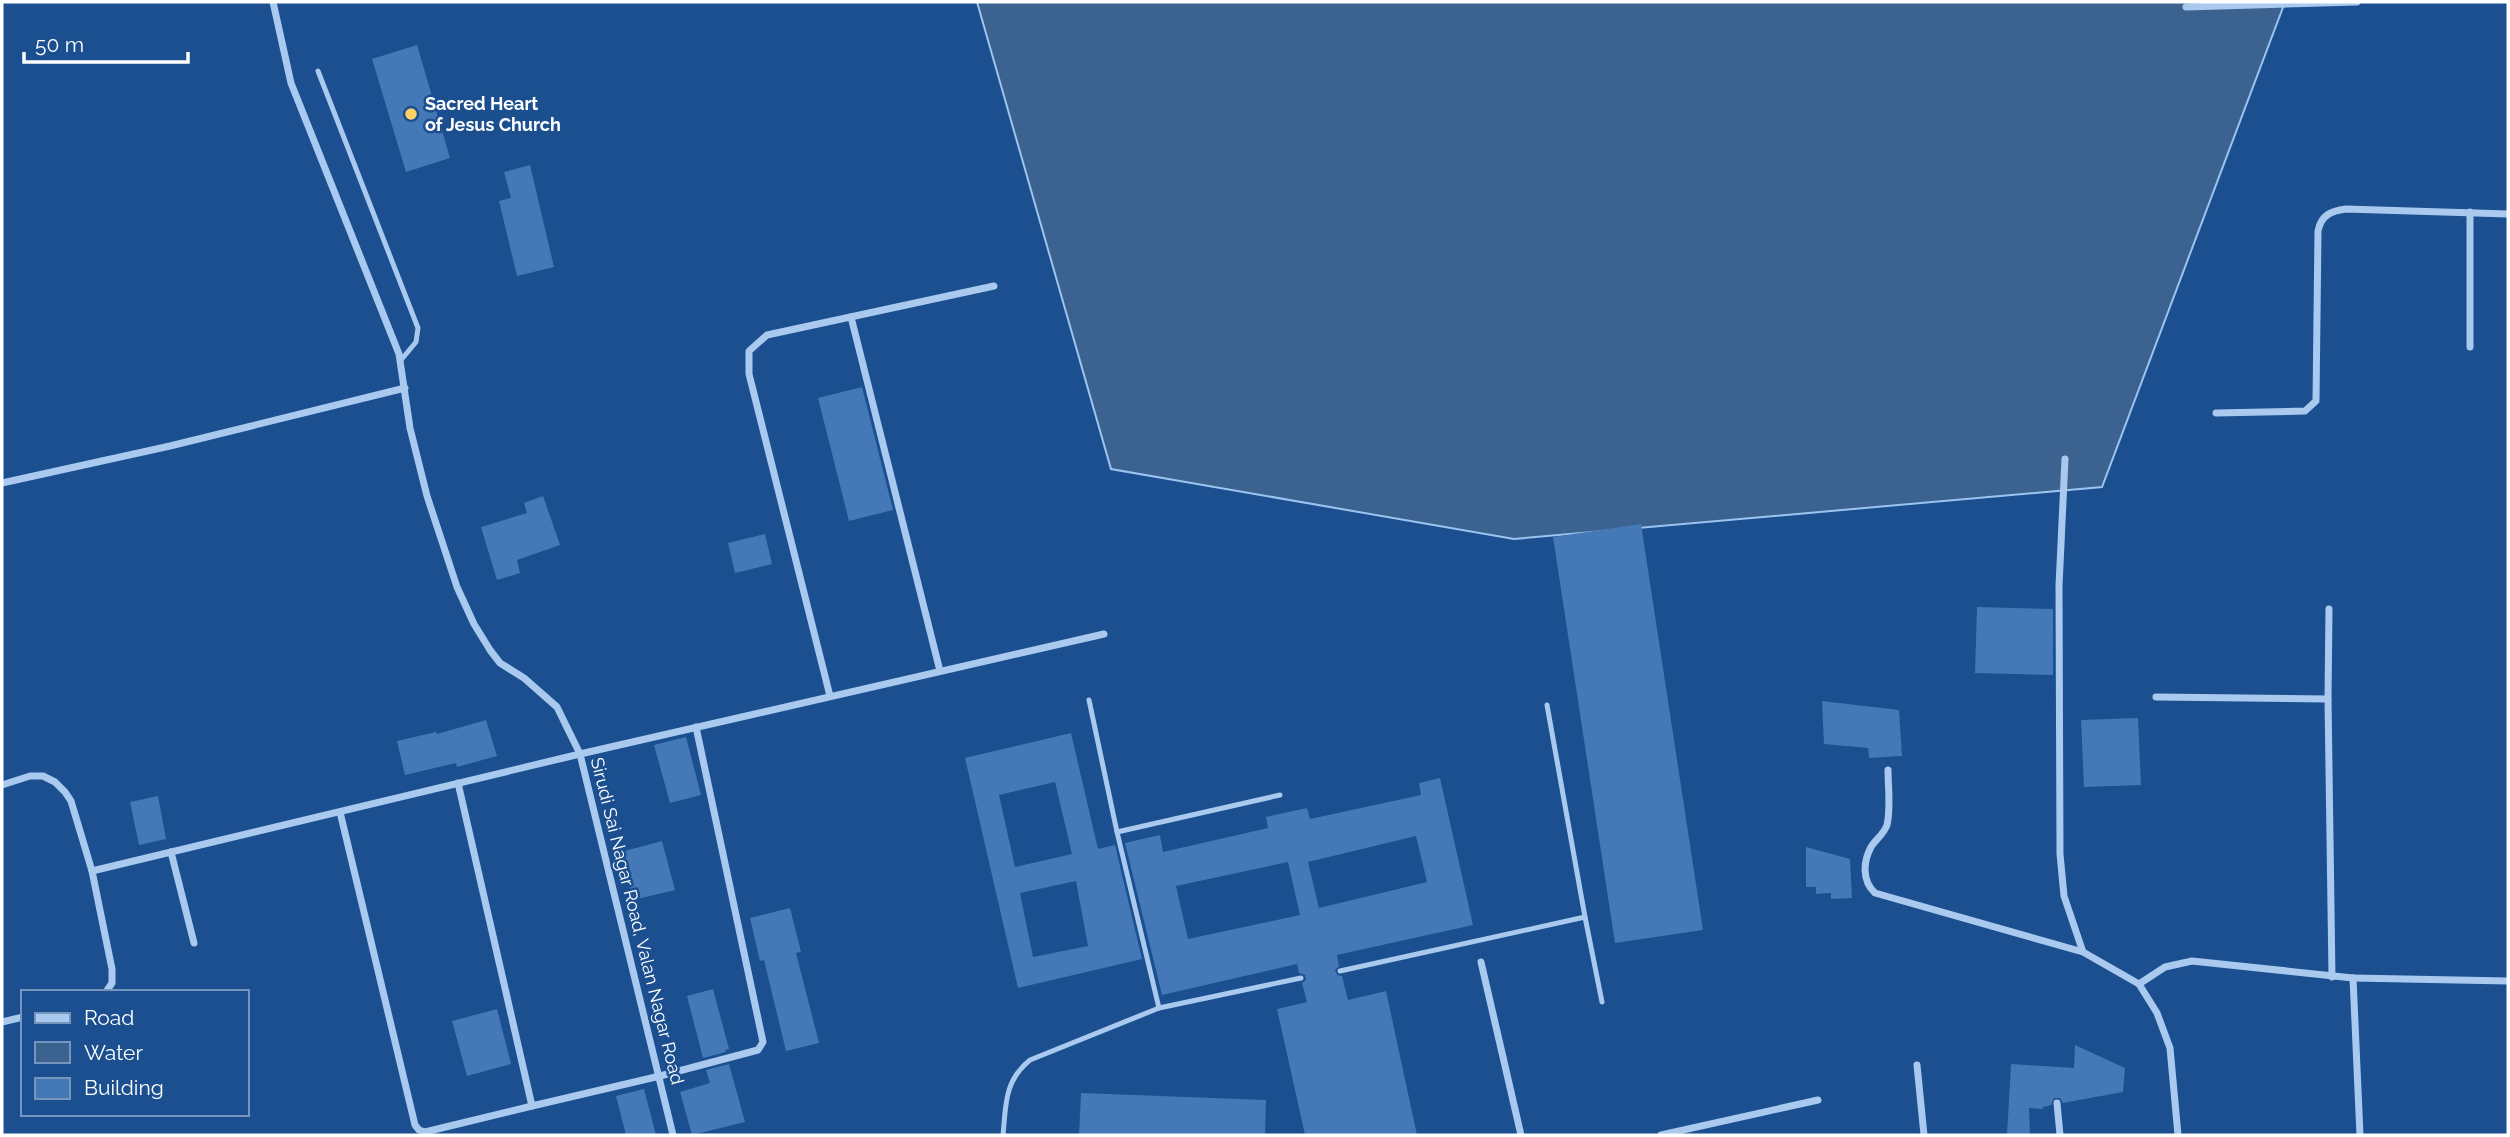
<svg xmlns="http://www.w3.org/2000/svg" width="2510" height="1137" font-family="Raleway,sans-serif">
	<style>
		.water { fill: #3c6290; stroke: #9cc4f0; stroke-width: 2 }
		.building { fill: #4478b7; fill-rule: evenodd }
		.lines { fill: none; stroke-linecap: round; stroke-linejoin: round }
		.lane { stroke: #a9c9ee; stroke-width: 5 }
		.street { stroke: #a9c9ee; stroke-width: 7 }
		.poi-dot { fill: #ffd166; stroke: #1b4f8f; stroke-width: 2.5 }
		.labels { text-anchor: middle; stroke-width: 5; stroke-linejoin: round; paint-order: stroke }
		.poi-label { font-size: 18px; font-weight: bold; fill: #fff; stroke: #1b4f8f; text-anchor: start }
		.street-label { font-size: 18px; fill: #fff; stroke: #1b4f8f }
	</style>
	<rect width="100%" height="100%" fill="#1b4f8f"/>
	<!-- water -->
	<polygon class="water" points="977,2 2285,2 2102,487 1514,539 1111,469"/>
	<!-- building -->
	<g class="building">
		<polygon points="417,45 450,158 406,172 372,59"/>
		<polygon points="530,165 554,267 517,276 499,201 511,198 504,172"/>
		<polygon points="862,387 893,510 849,521 818,398"/>
		<polygon points="543,496 560,545 517,560 520,573 497,580 481,527 527,513 524,503"/>
		<polygon points="1641,524 1703,930 1615,943 1553,537"/>
		<polygon points="765,534 772,564 735,573 728,543"/>
		<polygon points="1977,607 2053,609 2053,675 1975,673"/>
		<polygon points="1822,701 1899,710 1902,756 1869,758 1868,748 1824,744"/>
		<polygon points="2138,718 2141,785 2084,787 2081,720"/>
		<polygon points="486,720 497,756 457,767 456,763 405,775 397,741 436,732 437,734"/>
		<path d="M1071,733L1098,849L1115,845L1142,959L1018,988L965,758ZM1055,782L1072,854L1015,867L999,795ZM1076,881L1088,946L1033,957L1020,893Z"/>
		<polygon points="686,737 701,795 670,803 654,745"/>
		<path d="M1440,778L1473,925L1337,955L1339,966L1335,970L1337,975L1342,976L1348,1000L1386,991L1417,1135H1305L1277,1009L1307,1002L1302,983L1306,980L1305,975L1299,973L1297,964L1162,995L1125,843L1160,835L1163,852L1268,828L1266,817L1307,808L1310,819L1421,795L1419,783ZM1416,836L1427,882L1319,908L1308,862ZM1288,862L1300,915L1188,939L1176,886Z"/>
		<polygon points="158,796 166,839 139,845 130,802"/>
		<polygon points="662,841 675,890 633,900 621,852"/>
		<polygon points="1806,847 1850,859 1852,898 1831,899 1831,893 1816,894 1816,887 1806,887"/>
		<polygon points="790,908 801,952 796,953 819,1043 786,1051 764,960 760,961 750,918"/>
		<polygon points="713,989 729,1049 725,1050 726,1052 703,1058 687,996"/>
		<polygon points="497,1009 511,1064 467,1076 452,1021"/>
		<polygon points="2075,1045 2125,1068 2123,1092 2063,1103 2060,1098 2054,1098 2051,1105 2043,1107 2043,1109 2029,1108 2030,1135 2007,1135 2011,1064 2074,1068"/>
		<polygon points="729,1064 745,1122 692,1135 680,1092 710,1083 706,1070"/>
		<polygon points="644,1089 656,1135 626,1135 616,1096"/>
		<polygon points="1081,1093 1266,1100 1265,1135 1079,1135"/>
	</g>
	<g class="lines">
		<!-- lane -->
		<g class="lane">
			<polyline points="318,71 418,328 416,342 401,360"/>
			<polyline points="1089,700 1117,832 1159,1008"/>
			<polyline points="1117,832 1280,795"/>
			<polyline points="1585,917 1602,1002"/>
			<polyline points="1340,971 1585,917 1547,705"/>
			<path d="M1003,1135C1006,1105 1004,1081 1030,1060L1159,1008L1301,978"/>
		</g>
		<!-- street -->
		<g class="street">
			<polyline points="273,2 291,83 399,354 410,428 427,496 457,587 474,624 490,650 500,663 524,678 557,707 580,754 673,1135"/>
			<polyline points="2186,7 2357,2"/>
			<polyline points="2470,212 2470,347"/>
			<polyline points="851,317 940,671"/>
			<path d="M2216,413L2305,411L2316,401L2318,231C2321,215 2331,211 2346,209L2508,214"/>
			<polyline points="2065,459 2059,586 2060,854 2064,896 2083,952"/>
			<polyline points="2,483 170,446 405,388"/>
			<polyline points="2329,609 2328,699 2332,977"/>
			<polyline points="830,696 749,374 749,351 767,335 994,286"/>
			<polyline points="2156,697 2328,699"/>
			<path d="M1888,770C1888,787 1891,808 1887,825C1884,834 1876,839 1871,847C1863,862 1862,881 1875,893L2083,952L2139,984L2157,1013L2170,1048L2178,1135"/>
			<polyline points="458,783 532,1106 660,1076 758,1050 763,1042 696,727"/>
			<polyline points="2,785 30,776 43,776 55,782 65,792 71,801 92,871 112,969 112,983 106,992"/>
			<polyline points="340,812 415,1125 419,1130 425,1132 532,1106"/>
			<polyline points="171,852 194,943"/>
			<polyline points="92,871 580,754 1104,634"/>
			<polyline points="1481,962 1521,1135"/>
			<polyline points="2353,978 2508,981"/>
			<polyline points="2139,984 2165,967 2192,961 2353,978 2360,1135"/>
			<polyline points="2,1022 23,1017"/>
			<polyline points="1917,1065 1924,1135"/>
			<polyline points="2057,1103 2060,1135"/>
			<polyline points="1661,1135 1818,1100"/>
		</g>
	</g>
	<!-- markers -->
	<circle class="poi-dot" cx="411" cy="114" r="7"/>
	<g class="labels">
		<!-- poi labels -->
		<g class="poi-label">
			<text x="425" y="110">Sacred Heart<tspan x="425" dy="21">of Jesus Church</tspan></text>
		</g>
		<!-- street labels -->
		<g class="street-label">
			<text transform="translate(637 921) rotate(76)" y="6">Sirudi Sai Nagar Road, Valan Nagar Road</text>
		</g>
	</g>
	<!-- border -->
	<rect width="2510" height="1137" fill="none" stroke="#ffffff" stroke-width="7"/>
	<!-- legend -->
	<rect x="21" y="990" width="228" height="126" fill="#1b4f8f" stroke="#7695bc" stroke-width="2"/>
	<rect x="35" y="1013" width="35" height="10" fill="#a9c9ee" stroke="#7695bc" stroke-width="2"/>
	<text x="84" y="1025" font-size="21" fill="#ffffff">Road</text>
	<rect x="35" y="1042" width="35" height="21" fill="#3c6290" stroke="#7695bc" stroke-width="2"/>
	<text x="84" y="1060" font-size="21" fill="#ffffff">Water</text>
	<rect x="35" y="1078" width="35" height="21" fill="#4478b7" stroke="#7695bc" stroke-width="2"/>
	<text x="84" y="1095" font-size="21" fill="#ffffff">Building</text>
	<!-- scale -->
	<path d="M24 52v10h164v-10" fill="none" stroke="#ffffff" stroke-width="3.5"/>
	<text x="35" y="52" font-size="21" fill="#ffffff" stroke="#1b4f8f" stroke-width="5" paint-order="stroke">50 m</text>
</svg>
